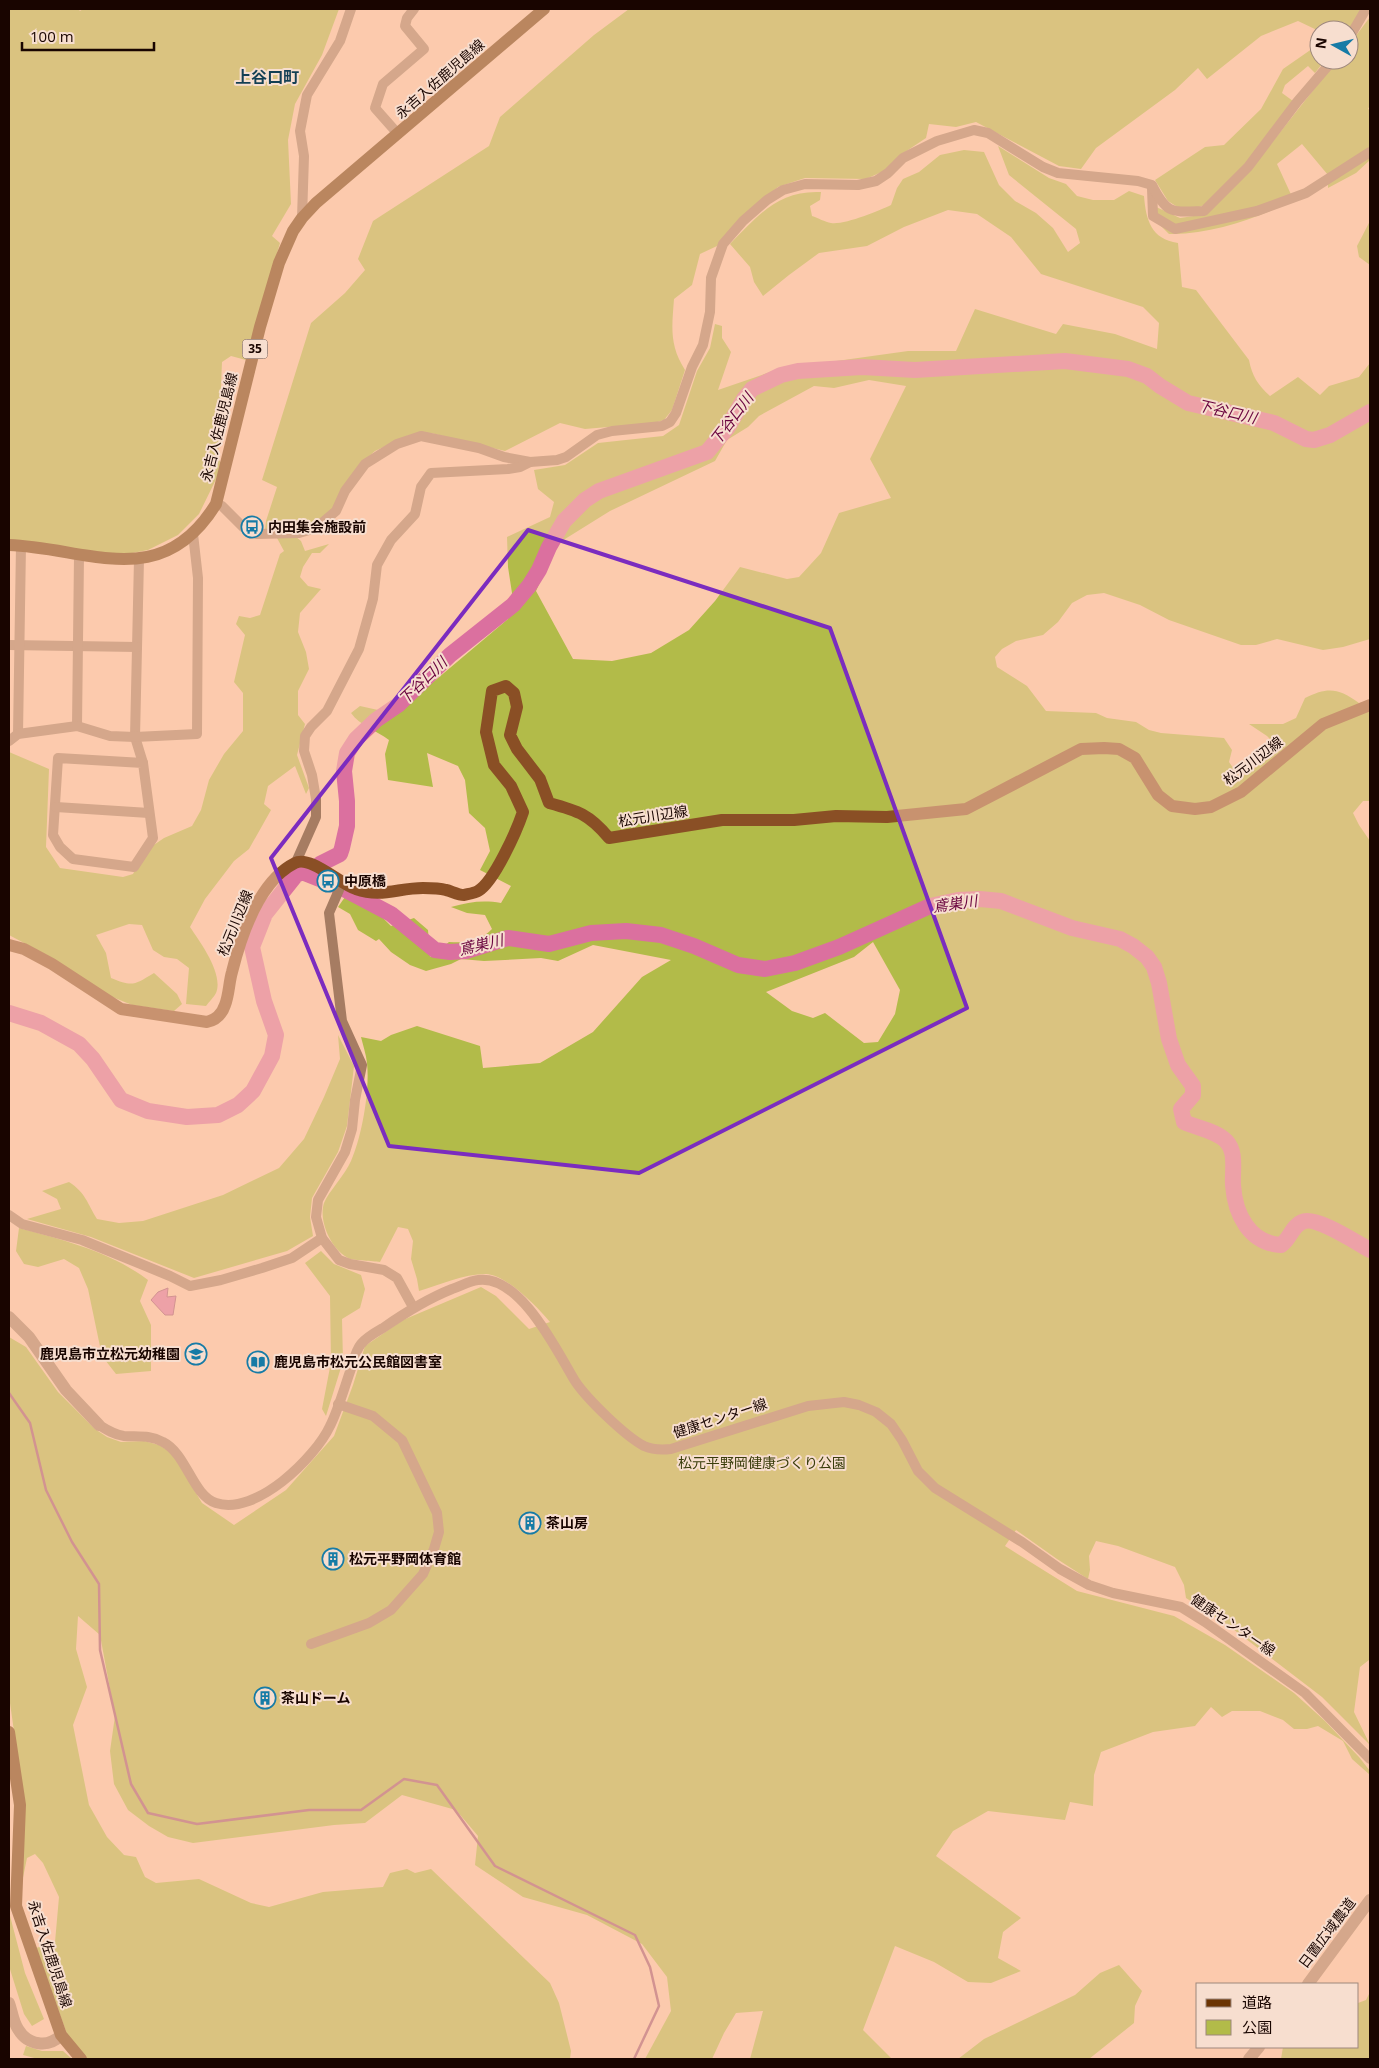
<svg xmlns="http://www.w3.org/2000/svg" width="1379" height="2068" font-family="'Open Sans','Noto Sans JP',sans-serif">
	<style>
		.green { fill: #b2bb49; fill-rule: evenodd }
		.water { fill: #db709f; stroke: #a1506f }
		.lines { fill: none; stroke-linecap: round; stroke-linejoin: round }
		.stream { stroke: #a1506f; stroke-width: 2.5 }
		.river { stroke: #db709f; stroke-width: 16 }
		.minor { stroke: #a67c62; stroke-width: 10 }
		.tertiary { stroke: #a67c62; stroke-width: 12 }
		.secondary { stroke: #8a4f25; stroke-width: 12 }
		.primary { stroke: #6c3402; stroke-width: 12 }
		.marked { fill: none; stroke: #7b2cbf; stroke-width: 4; stroke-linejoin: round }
		.labels { text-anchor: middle; stroke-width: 4; stroke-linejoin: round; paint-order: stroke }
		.shield { fill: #f7decf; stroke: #5c463e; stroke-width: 1 }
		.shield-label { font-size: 12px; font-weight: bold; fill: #190500 }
		.street-label { font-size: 14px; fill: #190500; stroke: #f7decf }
		.poi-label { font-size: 14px; font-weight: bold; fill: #190500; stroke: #f7decf; text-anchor: start }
		.park-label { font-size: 14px; fill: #393c0a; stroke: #f7decf }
		.water-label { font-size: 15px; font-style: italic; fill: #6a043f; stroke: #f7decf }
		.quarter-label { font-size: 16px; font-weight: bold; fill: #133f54; stroke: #f7decf }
	</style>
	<rect width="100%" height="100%" fill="#fccbad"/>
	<!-- green -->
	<g class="green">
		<polygon points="9,9 78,9 80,11 83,9 339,9 322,55 295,104 288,140 291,204 272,236 280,243 246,360 231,356 222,362 218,459 223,465 199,514 178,535 148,550 122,555 9,540"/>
		<path d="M629,9H1362L1349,30L1319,31L1298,21L1261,36L1207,79L1198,68L1175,90L1096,148L1081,169L1059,166L976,122L956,127L929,124L926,138L899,156L886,170L866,179L805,178L778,187L739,219L717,246L700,254L692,285L674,299C672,327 669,345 685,370L672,410L664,420L654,423L585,429L560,423L505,451L431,433L409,435L375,451L359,465L332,509L314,525L299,529L265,530L266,521L277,487L262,480L311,323L345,293L365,270L358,259L373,221L489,146L500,117L594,35Z"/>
		<path d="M1370,17V107L1368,108L1370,112V160L1356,173L1328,188V175L1302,144L1277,164L1294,201C1255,218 1212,235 1169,234L1159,224L1154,206L1180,218L1207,214L1248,173L1337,60H1349V45Z"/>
		<polygon points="1319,44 1319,60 1325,60 1315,73 1308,66 1285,85 1282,93 1293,101 1251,157 1210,203 1199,207 1179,208 1168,201 1155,180 1205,147 1224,145 1261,109 1283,69"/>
		<path d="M998,146L1049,178L1066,184L1077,196L1093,200H1114L1129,191L1144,196C1146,220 1151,239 1178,243L1182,287L1196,290L1249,360C1252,376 1258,385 1270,396L1298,377L1320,395L1329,386L1359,377L1370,363V639L1343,647L1323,650L1277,639L1256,645H1241L1169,620L1140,605L1104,593L1087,595L1072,603L1058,622L1043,635L1016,641L1002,649L995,657L997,667L1027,686L1046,711L1096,713L1107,718L1136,722L1149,730L1161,733L1224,738L1232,750L1229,762L1240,778L1281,750L1267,736L1249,724H1283L1296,718L1305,698C1328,687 1338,688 1359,703L1370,702V801H1363L1353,813L1359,825L1370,841V1656L1369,1660L1360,1667L1354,1712L1370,1745L1322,1697L1225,1623L1186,1598L1184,1585L1175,1567L1118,1546L1096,1541L1089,1556L1090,1570L1088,1579L1057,1559L1016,1530L1005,1546L1077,1591L1174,1616L1225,1645L1294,1693L1325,1721L1359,1757L1370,1771V1775L1352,1759L1343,1741L1318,1726L1307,1729H1294L1283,1720L1260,1711H1232L1222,1717L1211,1707L1195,1726L1153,1732L1101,1752L1094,1775L1093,1806L1070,1802L1065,1820L988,1811L953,1831L936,1856L1021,1918L1003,1932L998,1958L1021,1971L991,1983L968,1982L934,1962L895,1946L863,2030L892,2059H750L763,2011L736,2013L724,2033L712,2059H645L671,2011L667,1977L642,1944L587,1915L523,1897L475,1865L478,1836L456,1810L402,1795L365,1823L334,1825L193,1843L168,1837L149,1826L128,1810L114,1784L110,1751L115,1716L100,1635L78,1616L76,1649L87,1687L73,1725L89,1805L107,1837L124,1855L136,1857L145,1877L156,1883L199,1879L251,1903L269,1907L323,1892L383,1887L390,1873L407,1869L415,1873L431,1869L550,1983L559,2003L571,2051L570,2059H86L67,2034L36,1948L55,1942L59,1897L43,1863L35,1854L27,1858L19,1897L24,1802L9,1696V1337L26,1347L58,1392L95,1429L107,1437L121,1442L144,1441L159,1445L172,1453L202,1503L234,1525L286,1490L334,1436L353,1385L365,1346L403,1320L481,1287L496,1296L529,1329L550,1322C537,1307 507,1275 486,1274C463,1274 440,1285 419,1291L417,1279L411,1259L413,1241L408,1229L398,1227L380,1262C373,1261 354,1260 350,1259C332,1251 318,1222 324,1203C329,1191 345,1175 351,1161C362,1136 370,1090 367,1063C366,1054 363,1045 361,1037L381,1041L391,1035L417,1026L480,1046L483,1068L540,1063L593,1032L642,977L671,960L593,945L558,961L541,958L484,961L461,959L451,964L426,971L410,965L391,952L379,939L376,941L358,930L350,914L338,907L345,897L382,917L391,926L414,918L428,930L430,957L449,942C467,943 479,942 492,929L485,915L467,913L451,907C469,902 483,900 501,903L511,886L480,870L490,851L485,828L469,813L465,780L458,766L427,753L433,787L388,780L385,754L389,740C376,730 360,726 351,713L360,706L378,710L425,689L508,619L512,593L508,567L507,537L550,517L554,502L538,489L534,470L565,465L598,443L663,436L679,425L697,371L710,348L715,324L722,326V338L731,352L718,390L779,369L908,351H956L975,309L1056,334L1063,324L1115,334L1157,349L1159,323L1143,307L1041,274L1011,237L977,214L948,210L904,227L867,246L819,253L789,275L763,296L754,282L750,267L730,244C759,215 778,190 821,192L820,200L810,206L812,216C818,218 825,222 831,223C845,225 878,211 891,205L897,188L903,179L919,172L940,155L964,150L984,152L999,185L1015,201L1036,213L1053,228L1068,252L1080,243L1076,229L1009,175ZM869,380L906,386L870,459L891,498L839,513L821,553L799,577L787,579L740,567L715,601L689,630L651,653L612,661L573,659L536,591L557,544L610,511L715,461L727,440L748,427L759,416L814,386L834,388ZM873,942L900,990L895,1014L878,1042L864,1043L825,1013L813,1018L792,1011L766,992L854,957Z"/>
		<polygon points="1370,221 1370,265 1359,257 1357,246"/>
		<path d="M295,536L301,541L305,551L329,544L320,553H312L303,567L300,577L308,586L321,589L300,613L298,632L306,652L309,669L298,691V715L305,724L297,755L309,788L306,794L295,766L268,786L264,804L271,810L249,849L234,861L205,899L190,927C200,942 224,974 216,993C214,997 209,1002 206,1006L186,1004L189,968L177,959L164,957L153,950L142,925L129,924L96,935L106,953L111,978C133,987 134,985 154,973L177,994L182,1004L174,1011L132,1005L110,996L54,959L9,935V752L49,769L46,847L60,868L123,877L133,874L145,851L164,838L192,826L201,810L209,780L224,754L243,731V693L234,682L245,635L236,624L239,616L250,618L260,615L280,554L284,551L277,538Z"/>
		<path d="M338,1035L354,1066L347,1126L338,1152L312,1198L310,1217L313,1236L287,1251L194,1278L91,1237L27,1219L61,1209L57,1199L42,1191L69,1182C86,1193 87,1203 97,1219L119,1223L143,1221L223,1195L279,1168L304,1139L324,1097L340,1059Z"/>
		<path d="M19,1228C64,1240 111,1252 148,1280L140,1301L151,1325V1371L116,1374L102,1356L88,1289L79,1268L64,1259L38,1267L24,1264L16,1251Z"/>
		<polygon points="321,1251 334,1264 361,1275 365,1289 360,1308 342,1319 343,1361 326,1416 322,1409 331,1362 330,1296 305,1263"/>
		<polygon points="9,1912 25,1973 44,2019 32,2026 24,2014 9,1966"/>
		<polygon points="1119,1965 1142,1991 1135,2006 1134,2023 1089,2059 958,2059 984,2039 1075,1995 1100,1973"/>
		<polygon points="1370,1992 1370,2059 1281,2059 1283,2047 1358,2047 1358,2003 1366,2000"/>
		<polygon points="26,2046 42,2051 63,2051 72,2059 38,2059 23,2055"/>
	</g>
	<!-- water -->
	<polygon class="water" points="168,1288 167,1297 176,1296 173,1315 165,1315 151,1300 158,1292"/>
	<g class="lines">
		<!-- stream -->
		<polyline class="stream" points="9,1393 30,1423 46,1490 72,1542 99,1584 100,1650 131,1784 148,1813 197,1824 309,1810 361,1810 404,1779 437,1785 495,1866 635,1935 650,1967 659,2006 634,2059"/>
		<!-- river -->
		<g class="river">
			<polyline points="320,864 340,854 342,848 347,826 347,801 344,771 347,753 356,739 376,720 398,705 450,655 513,605 529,586 539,570 549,547 564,521 585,500 599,491 707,452 728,427 744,399 752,389 781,375 798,371 862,367 915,370 1065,361 1128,369 1147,376 1160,386 1188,403 1274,423 1306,439 1314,440 1330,435 1370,412"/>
			<path d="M9,1013L41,1023L79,1044L93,1059L121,1100L148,1111L187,1117L218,1115L238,1105L253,1091L272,1056L276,1035L264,1001L252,947L265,914L296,875L302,872L340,887L391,914L435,950L450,952L466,951L508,938L549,944L591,933L626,931L661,935L694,946L738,965L765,969L795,963L839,947L930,906L958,900L980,899L1001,901L1072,928L1120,939L1133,946L1147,957L1154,967L1159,983L1169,1039L1178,1065L1193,1086V1095L1181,1109L1184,1122C1197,1128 1217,1131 1226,1141C1237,1152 1232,1171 1233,1185C1235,1214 1249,1243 1281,1245C1290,1239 1292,1226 1302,1222C1315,1215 1357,1243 1370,1250"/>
		</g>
		<!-- minor -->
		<g class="minor">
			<polyline points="1349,38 1366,9"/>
			<polyline points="398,134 375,108 383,84 424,49 405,26 407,18 414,9"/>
			<polyline points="1152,188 1153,216 1175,229 1257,211 1306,193 1370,152"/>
			<polyline points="302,218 304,156 300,131 307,95 340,41 351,9"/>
			<path d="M216,504L222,506L243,527L257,534L299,533L316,528L336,511L345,491L365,464L397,444L421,436L479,448L504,457L530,462L557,460L566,457L597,435L612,431L662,426L670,422L676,413L692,367L703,345L710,312L711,278L723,244L743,221L767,200L783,190L805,184L858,185L876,181L888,173L903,158L937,141L974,130L988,133L1043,167L1058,173L1138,181L1152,185C1167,215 1172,212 1204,211L1248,167L1297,102L1333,60"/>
			<polyline points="139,559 135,737 143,763"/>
			<polyline points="9,645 137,647"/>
			<polyline points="77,726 79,556"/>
			<polyline points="18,734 21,545"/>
			<polyline points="9,741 18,734 77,726 110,736 135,737 197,734 198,578 193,534"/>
			<polygon points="58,758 143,763 153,838 134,867 73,859 60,847 53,835"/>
			<polyline points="56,807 149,813"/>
			<polyline points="296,862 316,817 316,799 312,775 304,751 305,736 311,727 327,711 359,649 373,599 377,565 391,540 415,514 421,487 431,473 508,469 520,467 530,462"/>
			<polyline points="342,883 329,913 342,1021 362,1065 355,1100 352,1129 345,1152 318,1200 316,1217 322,1238 339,1260 350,1264 384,1270 397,1278 413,1307"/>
			<polyline points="9,1215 22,1224 82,1240 170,1276 190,1286 221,1280 262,1268 292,1258 322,1238"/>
			<path d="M99,1425C107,1430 115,1435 124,1436C138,1437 151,1435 163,1442C187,1454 192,1495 216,1503C256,1516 315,1458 330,1426C339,1408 345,1385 352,1366C354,1359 356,1350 361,1344C367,1337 376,1332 383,1328C406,1312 427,1299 452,1289C461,1286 469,1281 478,1280C520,1274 557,1351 575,1381C587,1399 625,1436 644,1446C653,1450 662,1450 671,1449L808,1406L844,1402L859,1405L876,1412L891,1424L902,1440L918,1471L935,1488L1022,1542L1060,1569L1089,1585L1113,1593L1181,1607L1205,1622L1305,1693L1370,1759"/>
			<polyline points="311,1644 369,1623 391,1610 423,1574 434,1549 439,1532 437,1513 402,1440 373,1416 338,1404"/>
		</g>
		<!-- tertiary -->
		<g class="tertiary">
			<polyline points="9,1317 29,1337 66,1390 99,1425"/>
			<polyline points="1308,1984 1370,1900"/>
			<path d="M9,2003C12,2011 13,2022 18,2029C28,2046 49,2048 61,2035"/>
			<polyline points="1249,2059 1259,2047"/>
		</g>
		<!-- secondary -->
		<path class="secondary" d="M9,945L24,949L52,964L121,1009L207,1022C216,1020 222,1014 225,1005C229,995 229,982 232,972C241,936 259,881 295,863C310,855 340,884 356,889C381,898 398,888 423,888C430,888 439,888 446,890C451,891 458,895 464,895C468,894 475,893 478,891C494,882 517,830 523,812L511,786L494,765L486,732L492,691L506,686L514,693L517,707L510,735L517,749L540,779L549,803C578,811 589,814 609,838L722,820H794L836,816L887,817L966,809L1081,749L1104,748L1119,749L1135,758L1158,795L1172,806L1195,809L1211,807L1241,792L1323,724L1370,705"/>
		<!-- primary -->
		<g class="primary">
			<path d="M9,545C89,548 161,593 216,504L260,327L279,263L293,231L302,218L316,203L544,9"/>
			<polyline points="9,1732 20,1805 16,1906 61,2035 81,2059"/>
		</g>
	</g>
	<!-- marked area -->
	<path d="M0 0H1379V2068H0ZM528,530L830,628L967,1008L639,1173L389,1146L271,858Z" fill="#fccbad" fill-opacity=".55" fill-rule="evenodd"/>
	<path class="marked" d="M528,530L830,628L967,1008L639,1173L389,1146L271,858Z"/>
	<!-- icons -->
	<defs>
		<g id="bus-ring" transform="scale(1.125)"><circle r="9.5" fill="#f7decf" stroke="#167ba6" stroke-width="1.5"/><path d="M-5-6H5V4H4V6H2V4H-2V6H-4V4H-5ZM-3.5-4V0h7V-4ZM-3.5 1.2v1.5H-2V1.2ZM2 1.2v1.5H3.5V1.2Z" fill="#167ba6"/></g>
		<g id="school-ring" transform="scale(1.125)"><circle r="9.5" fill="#f7decf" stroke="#167ba6" stroke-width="1.5"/><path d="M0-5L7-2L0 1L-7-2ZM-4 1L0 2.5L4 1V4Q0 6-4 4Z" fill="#167ba6"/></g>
		<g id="library-ring" transform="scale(1.125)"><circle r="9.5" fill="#f7decf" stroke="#167ba6" stroke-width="1.5"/><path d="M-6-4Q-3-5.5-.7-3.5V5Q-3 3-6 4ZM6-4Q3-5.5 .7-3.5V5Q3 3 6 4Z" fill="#167ba6"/></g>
		<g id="building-ring" transform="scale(1.125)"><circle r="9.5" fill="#f7decf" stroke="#167ba6" stroke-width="1.5"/><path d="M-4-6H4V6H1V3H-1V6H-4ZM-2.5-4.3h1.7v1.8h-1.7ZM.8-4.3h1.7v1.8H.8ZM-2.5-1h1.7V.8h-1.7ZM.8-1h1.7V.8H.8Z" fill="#167ba6"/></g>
	</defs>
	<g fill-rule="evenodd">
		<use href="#bus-ring" x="252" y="527"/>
		<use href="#bus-ring" x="328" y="881"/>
		<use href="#school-ring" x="196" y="1354"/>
		<use href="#library-ring" x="258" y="1362"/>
		<use href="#building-ring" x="530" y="1523"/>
		<use href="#building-ring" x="333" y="1559"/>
		<use href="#building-ring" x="265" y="1698"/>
	</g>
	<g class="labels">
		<!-- shield labels -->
		<rect class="shield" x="242.5" y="339.5" width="25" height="19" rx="4"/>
		<g class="shield-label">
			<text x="255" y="353">35</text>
		</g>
		<!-- street labels -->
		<g class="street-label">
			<text transform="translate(440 79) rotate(-41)" y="5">永吉入佐鹿児島線</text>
			<text transform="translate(219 427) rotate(-76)" y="5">永吉入佐鹿児島線</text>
			<text transform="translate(1253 761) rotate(-37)" y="5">松元川辺線</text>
			<text transform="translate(653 816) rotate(-9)" y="5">松元川辺線</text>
			<text transform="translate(235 923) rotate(-68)" y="5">松元川辺線</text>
			<text transform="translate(720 1418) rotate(-18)" y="5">健康センター線</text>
			<text transform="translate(1233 1625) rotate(34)" y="5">健康センター線</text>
			<text transform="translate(1327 1933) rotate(-53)" y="5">日置広域農道</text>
			<text transform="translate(50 1954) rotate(72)" y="5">永吉入佐鹿児島線</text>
		</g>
		<!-- poi labels -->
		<g class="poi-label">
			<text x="268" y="532">内田集会施設前</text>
			<text x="344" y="886">中原橋</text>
			<text x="180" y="1359" text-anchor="end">鹿児島市立松元幼稚園</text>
			<text x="274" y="1367">鹿児島市松元公民館図書室</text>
			<text x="546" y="1528">茶山房</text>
			<text x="349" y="1564">松元平野岡体育館</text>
			<text x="281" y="1703">茶山ドーム</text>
		</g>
		<!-- park labels -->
		<g class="park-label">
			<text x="762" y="1468">松元平野岡健康づくり公園</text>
		</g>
		<!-- water labels -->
		<g class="water-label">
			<text transform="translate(1227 412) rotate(13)" y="5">下谷口川</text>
			<text transform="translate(732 419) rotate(-53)" y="5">下谷口川</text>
			<text transform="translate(423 681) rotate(-44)" y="5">下谷口川</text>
			<text transform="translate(955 904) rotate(-8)" y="5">鳶巣川</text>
			<text transform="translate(481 945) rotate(-13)" y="5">鳶巣川</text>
		</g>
		<!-- quarter labels -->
		<g class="quarter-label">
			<text x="267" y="83">上谷口町</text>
		</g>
	</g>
	<!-- border -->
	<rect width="1379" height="2068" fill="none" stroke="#190500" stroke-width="20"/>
	<!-- legend -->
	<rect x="1196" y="1983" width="162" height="65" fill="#f7decf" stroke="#9e877c"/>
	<rect x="1206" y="1999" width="25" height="8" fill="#6c3402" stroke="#9e877c"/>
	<text x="1242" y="2008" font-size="15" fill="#190500">道路</text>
	<rect x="1206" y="2020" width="25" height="15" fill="#b2bb49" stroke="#9e877c"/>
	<text x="1242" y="2033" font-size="15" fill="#190500">公園</text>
	<!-- north arrow -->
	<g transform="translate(1334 45) rotate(278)"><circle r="24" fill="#f7decf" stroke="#9e877c"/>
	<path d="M0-4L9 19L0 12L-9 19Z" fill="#167ba6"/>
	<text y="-8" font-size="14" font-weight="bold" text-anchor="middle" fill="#190500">N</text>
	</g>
	<!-- scale -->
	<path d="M22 42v8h132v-8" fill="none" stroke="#190500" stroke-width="2.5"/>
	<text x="30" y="42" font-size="15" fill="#190500" stroke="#f7decf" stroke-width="4" paint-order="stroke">100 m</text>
</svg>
